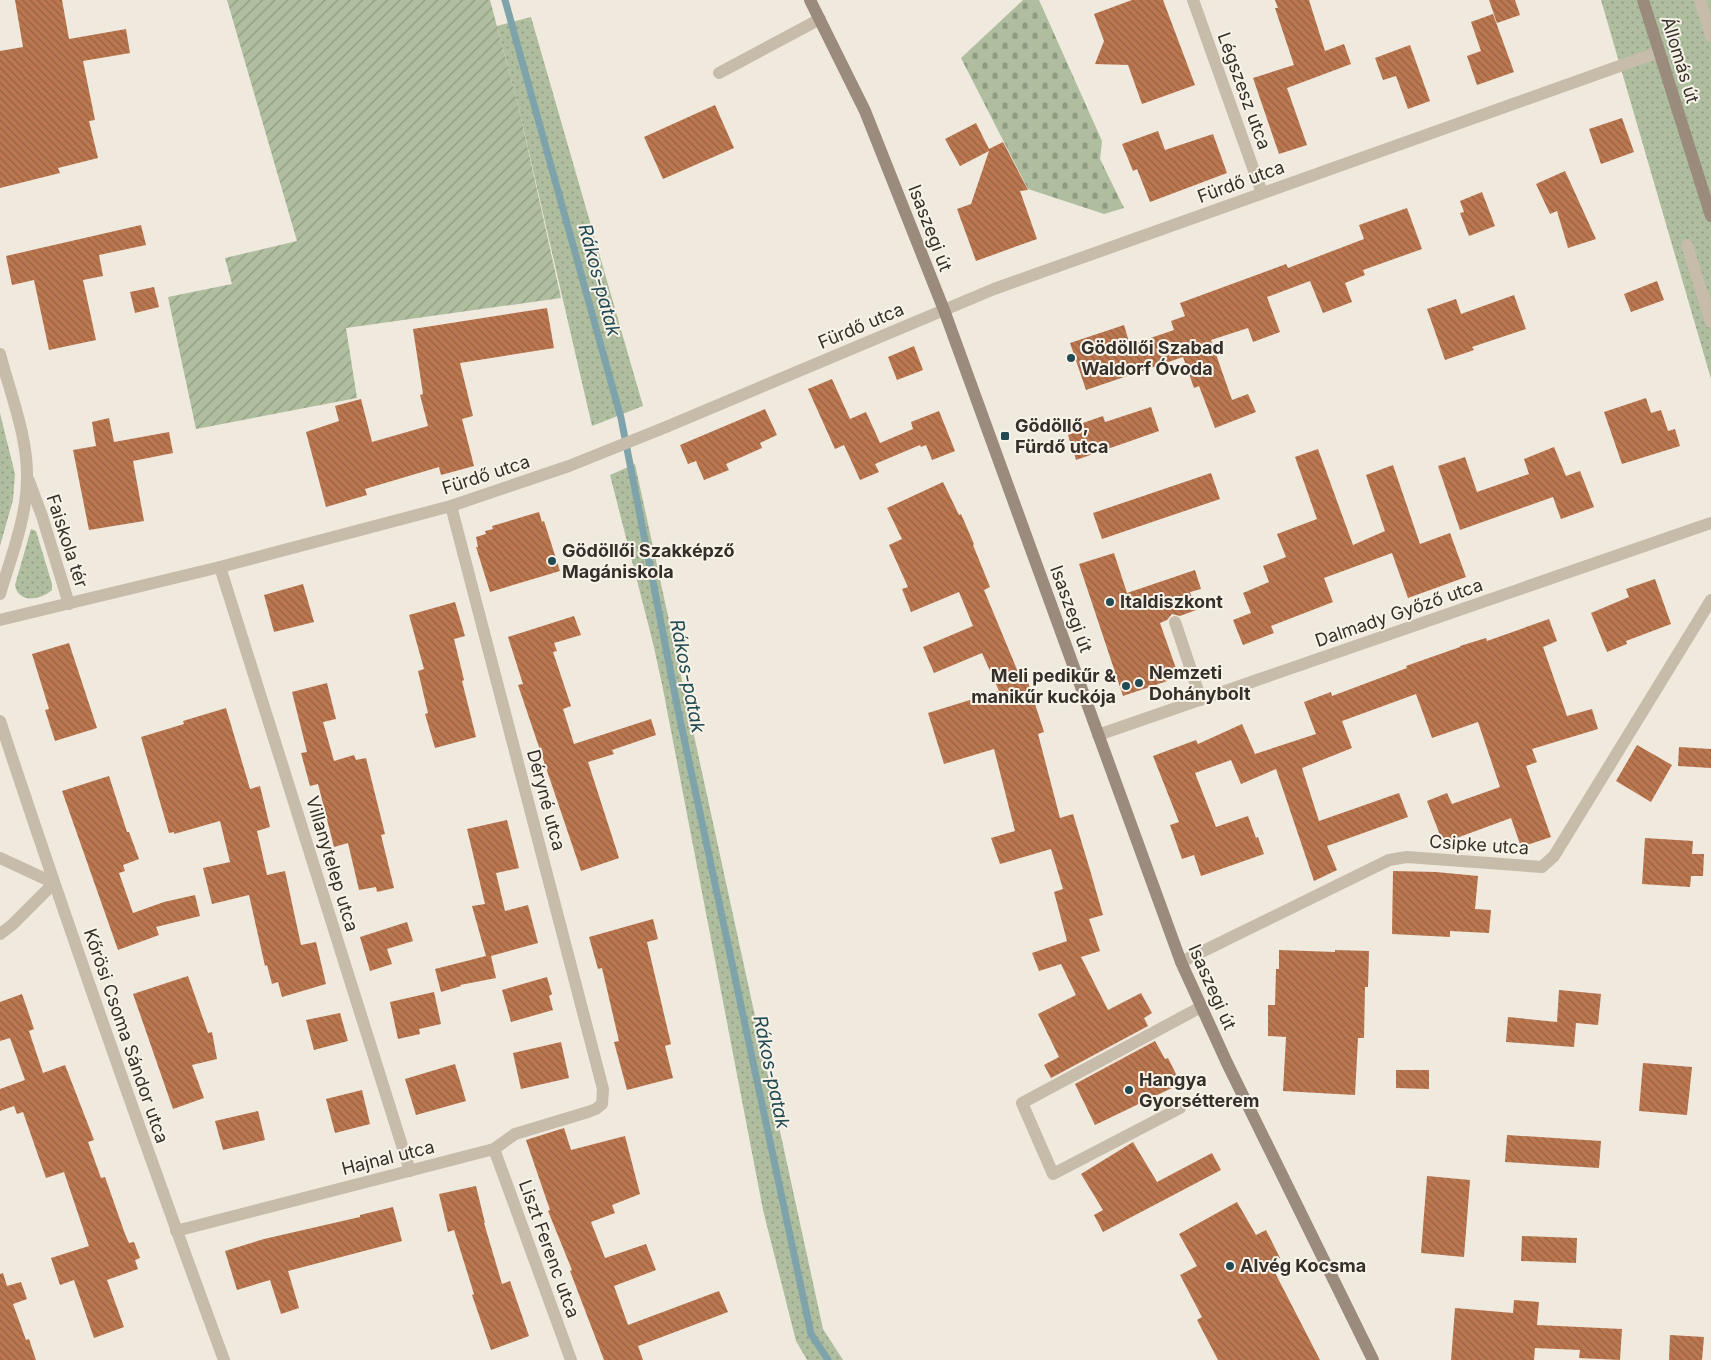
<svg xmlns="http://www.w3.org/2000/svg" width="1711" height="1360" font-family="Inter,sans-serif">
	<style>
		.grass { fill: url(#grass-dots) }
		.cemetery { fill: url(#cemetery-stones) }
		.garden { fill: url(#garden-furrows) }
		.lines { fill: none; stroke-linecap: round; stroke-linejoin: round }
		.stream { stroke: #7fa3ab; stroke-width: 7 }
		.building { fill: url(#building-back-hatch) }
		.lane { stroke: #c7bbaa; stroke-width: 12 }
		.street { stroke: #c7bbaa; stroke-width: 12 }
		.secondary { stroke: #9a8b7c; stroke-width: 12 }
		.poi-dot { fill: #224a53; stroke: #f8f3e9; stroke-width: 2 }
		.labels { text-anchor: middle; stroke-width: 4; stroke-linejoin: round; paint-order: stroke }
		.street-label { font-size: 18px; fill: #352e29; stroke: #f8f3e9 }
		.poi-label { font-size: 18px; font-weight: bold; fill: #352e29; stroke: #f8f3e9; text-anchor: start }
		.water-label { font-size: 19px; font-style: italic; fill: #224a53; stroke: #f8f3e9 }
	</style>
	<defs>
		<pattern id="grass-dots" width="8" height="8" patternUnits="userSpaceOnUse" patternTransform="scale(1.25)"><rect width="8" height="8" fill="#afbe9e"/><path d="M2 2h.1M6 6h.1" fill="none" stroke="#8f9b81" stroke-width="1.8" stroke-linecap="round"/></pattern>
		<pattern id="cemetery-stones" width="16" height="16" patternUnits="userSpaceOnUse" patternTransform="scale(1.25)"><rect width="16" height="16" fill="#afbe9e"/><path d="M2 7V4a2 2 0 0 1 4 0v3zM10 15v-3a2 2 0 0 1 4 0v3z" fill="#8f9b81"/></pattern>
		<pattern id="garden-furrows" width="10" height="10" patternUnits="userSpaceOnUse" patternTransform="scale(1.25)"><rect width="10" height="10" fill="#afbe9e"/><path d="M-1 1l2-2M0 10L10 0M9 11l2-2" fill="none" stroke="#8f9b81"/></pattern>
		<pattern id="building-back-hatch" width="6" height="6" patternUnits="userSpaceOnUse" patternTransform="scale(1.25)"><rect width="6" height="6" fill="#bb7750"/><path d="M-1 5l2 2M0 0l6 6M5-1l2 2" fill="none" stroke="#996242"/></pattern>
	</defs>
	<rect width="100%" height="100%" fill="#f0e9dd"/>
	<!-- grass -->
	<g class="grass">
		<polygon points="1601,0 1711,0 1711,379"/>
		<polygon points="531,17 643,406 592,426 519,109 497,26"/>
		<polygon points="0,413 15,474 13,500 0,546"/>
		<polygon points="635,464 823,1329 843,1360 807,1360 796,1341 763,1210 663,689 653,643 610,475"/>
		<path d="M31,529L36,531L52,584V590C41,600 18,604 15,585Z"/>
	</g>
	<!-- cemetery -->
	<polygon class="cemetery" points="1023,0 1039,0 1102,141 1100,159 1124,208 1104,214 1028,189 961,58"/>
	<!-- garden -->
	<polygon class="garden" points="227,0 490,0 519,109 561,298 346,328 357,398 196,429 168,297 232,284 225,258 297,241"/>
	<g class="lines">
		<!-- stream -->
		<polyline class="stream" points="505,0 621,418 678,710 811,1334 828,1360"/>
	</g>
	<!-- building -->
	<g class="building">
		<polygon points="15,0 62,0 69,39 126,29 130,53 83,61 95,120 89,121 98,158 58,168 60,173 0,188 0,51 23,47"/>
		<polygon points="1132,0 1163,0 1195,85 1142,104 1128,65 1095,64 1104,41 1094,14"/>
		<polygon points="1275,0 1309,0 1325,51 1344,44 1351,64 1287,88 1307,145 1279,154 1253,78 1294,65 1275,8 1278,8"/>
		<polygon points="1489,0 1515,0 1520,15 1497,23"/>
		<polygon points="1493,14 1514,72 1477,85 1467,56 1481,51 1471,22"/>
		<polygon points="1410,45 1430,101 1408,109 1396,76 1383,80 1375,58"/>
		<polygon points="715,105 734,148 663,179 644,137"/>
		<polygon points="1622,118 1634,152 1601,164 1589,129"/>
		<polygon points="976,123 989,149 1003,142 1028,190 1020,191 1037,239 976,261 957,209 971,204 989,151 960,166 945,139"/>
		<polygon points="1158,131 1165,150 1213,134 1227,173 1150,202 1137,169 1133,171 1122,144"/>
		<polygon points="1565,171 1596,239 1568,248 1557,211 1550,214 1536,184"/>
		<polygon points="1482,192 1495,226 1469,236 1460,213 1464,212 1460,201"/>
		<polygon points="1407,208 1422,249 1363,270 1365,275 1345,283 1352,302 1323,313 1310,281 1267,297 1280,332 1253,342 1248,328 1211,340 1232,400 1248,394 1256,412 1215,428 1199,386 1194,388 1183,357 1086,390 1070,343 1124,325 1130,345 1174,330 1171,321 1185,316 1180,303 1286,264 1288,268 1364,239 1359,225"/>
		<polygon points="141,225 146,245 99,255 103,276 83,280 96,340 49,350 34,280 12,285 6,256"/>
		<polygon points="1657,281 1664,300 1631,312 1624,294"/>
		<polygon points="154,287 159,307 135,313 130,292"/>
		<polygon points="1514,295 1526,329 1472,347 1474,350 1445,360 1427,309 1456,299 1461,314"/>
		<polygon points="547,308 554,348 460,363 473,416 462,419 474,466 441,475 439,467 365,489 367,495 326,507 306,432 339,421 335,406 361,399 372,442 428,426 420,395 423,394 413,329"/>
		<polygon points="914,346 923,370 897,380 888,357"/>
		<polygon points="832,379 850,419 866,412 880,443 913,429 911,422 939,411 955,451 932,460 926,445 921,447 920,445 875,464 879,472 860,480 844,445 835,449 808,389"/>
		<polygon points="1646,398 1651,413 1661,410 1668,431 1675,429 1680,446 1622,464 1604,412"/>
		<polygon points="1151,407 1159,431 1076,460 1068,435 1082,430 1080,424 1103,416 1105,422"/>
		<polygon points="765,409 777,435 760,443 762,448 726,464 729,470 704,480 696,461 688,464 680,445"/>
		<polygon points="109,418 114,442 169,432 173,453 133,461 144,521 89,530 73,450 96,446 92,422"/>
		<polygon points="1554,447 1566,476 1580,471 1594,507 1561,519 1553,497 1460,530 1438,466 1465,457 1477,492 1529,474 1524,459"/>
		<polygon points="1318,449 1353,545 1385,531 1366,475 1393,465 1420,544 1450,533 1466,577 1408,598 1392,553 1324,578 1333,602 1271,626 1274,633 1243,645 1233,620 1251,613 1243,593 1269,582 1263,566 1286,557 1277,534 1317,519 1295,457"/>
		<polygon points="1211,473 1220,499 1102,539 1093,513"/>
		<polygon points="943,482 959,515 961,514 974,544 973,545 990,587 984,590 1023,684 1028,682 1044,732 1038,734 1060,818 1073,814 1090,870 1103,915 1089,919 1100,951 1081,957 1108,1010 1141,993 1152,1013 1144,1018 1148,1026 1051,1078 1044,1065 1059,1057 1038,1014 1076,995 1061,964 1039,971 1032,953 1067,941 1054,892 1063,889 1051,849 1000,864 991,838 1015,831 994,749 944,764 928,713 999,691 982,653 934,673 923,647 973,626 959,592 911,612 902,589 908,587 889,545 902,539 887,508"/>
		<polygon points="539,512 542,522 544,521 560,571 490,592 476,547 478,547 476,537 486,534 485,531 493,529 492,526"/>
		<polygon points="1114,553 1127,593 1195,570 1201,589 1190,592 1196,610 1180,616 1172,614 1167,620 1160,623 1179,677 1123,696 1079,564"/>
		<polygon points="1655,579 1671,624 1626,641 1627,644 1607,652 1591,613 1629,597 1626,589"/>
		<polygon points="303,584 314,622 274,632 264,595"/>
		<polygon points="455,602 465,636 454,639 464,680 462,681 476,737 435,748 425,714 428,713 418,671 424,669 409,615"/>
		<polygon points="574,616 581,635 554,643 557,651 553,652 571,706 563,709 574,744 651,719 656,735 612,750 614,754 588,762 619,858 581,871 518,685 523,684 508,637"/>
		<polygon points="1549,619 1557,641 1543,647 1567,716 1592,709 1598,729 1532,749 1537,762 1526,766 1551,837 1521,847 1511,818 1443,843 1427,801 1447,793 1452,804 1500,787 1478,722 1432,738 1416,694 1342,721 1352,748 1302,768 1319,821 1399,793 1408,817 1327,846 1337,870 1314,881 1276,769 1241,784 1231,760 1195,773 1216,827 1248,816 1256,838 1258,837 1264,854 1201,876 1194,855 1182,859 1170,825 1179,822 1153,756 1196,740 1198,744 1242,724 1255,754 1316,734 1304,702 1331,692 1332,696 1407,668 1406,666 1460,647 1460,646 1486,638 1487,641"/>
		<polygon points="69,643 97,728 55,741 45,710 49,709 32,654"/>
		<polygon points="327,683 336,719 323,722 334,761 354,755 356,760 366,758 385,834 381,835 394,888 377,892 376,887 359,890 348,843 334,847 318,784 310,786 301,753 307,752 292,692"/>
		<polygon points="226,708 250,789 260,786 270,827 257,831 267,875 285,871 301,945 316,942 326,984 282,997 278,982 272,984 267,965 265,966 249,895 212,904 203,868 230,862 220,821 174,834 174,832 169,833 141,737 184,724 183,721"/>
		<polygon points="1637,745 1672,765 1651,802 1616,781"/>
		<polygon points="1679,747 1711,749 1711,768 1678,766"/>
		<polygon points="109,776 127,832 129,832 139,859 123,865 125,871 119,873 133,913 164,902 195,895 200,916 156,927 159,935 118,950 62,791"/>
		<polygon points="507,820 519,868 496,873 505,911 528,905 538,943 491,956 496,978 460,985 461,986 441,992 435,969 486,956 472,906 485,904 467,829"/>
		<polygon points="1645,838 1693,841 1692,854 1704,854 1703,876 1691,876 1690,887 1642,884"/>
		<polygon points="1393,871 1436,872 1478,876 1475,909 1491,910 1489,933 1450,931 1450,937 1392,934"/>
		<polygon points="653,919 658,939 647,942 671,1044 665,1046 673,1078 627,1090 614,1042 619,1041 602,968 598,969 589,937"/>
		<polygon points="407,922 413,941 387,949 392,964 370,971 360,937"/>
		<polygon points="1279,950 1335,952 1335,950 1369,951 1368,987 1365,987 1364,1038 1358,1038 1355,1095 1283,1091 1286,1037 1268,1036 1268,1005 1275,1005 1276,969 1279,969"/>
		<polygon points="188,976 208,1033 212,1032 217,1059 192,1065 204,1098 173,1109 133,994"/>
		<polygon points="547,977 552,994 549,996 553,1010 511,1022 502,990"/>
		<polygon points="1559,990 1601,994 1598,1025 1576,1023 1574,1047 1506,1042 1508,1017 1557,1022"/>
		<polygon points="434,992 441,1024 419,1029 420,1034 398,1039 390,1002"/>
		<polygon points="22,994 34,1029 29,1031 43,1073 65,1065 94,1140 88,1142 101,1178 105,1177 125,1234 129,1243 134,1242 140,1258 135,1260 138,1269 107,1280 124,1327 94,1338 74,1280 60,1285 51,1258 89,1246 64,1172 46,1178 23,1112 17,1114 14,1106 0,1111 0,1089 25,1080 10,1038 0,1041 0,1002"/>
		<polygon points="340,1013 348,1041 314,1050 306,1020"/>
		<polygon points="1155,1041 1165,1059 1168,1058 1179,1080 1175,1081 1178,1085 1095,1125 1075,1084"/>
		<polygon points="561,1042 569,1078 521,1089 513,1053"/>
		<polygon points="1643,1063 1692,1067 1687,1115 1639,1111"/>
		<polygon points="455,1064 466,1101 416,1115 405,1079"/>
		<polygon points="1396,1070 1429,1070 1429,1089 1396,1088"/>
		<polygon points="362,1090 370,1124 335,1133 326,1099"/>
		<polygon points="258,1111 265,1140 223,1150 215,1121"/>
		<polygon points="564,1128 571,1150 625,1136 640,1194 612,1205 615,1213 591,1222 605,1258 646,1244 656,1270 614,1286 628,1325 719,1291 728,1312 638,1346 643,1360 604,1360 570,1271 572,1270 548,1211 550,1210 526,1140"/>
		<polygon points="1507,1135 1601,1141 1599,1168 1505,1162"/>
		<polygon points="1133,1142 1157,1182 1212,1153 1221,1170 1103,1232 1094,1215 1103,1210 1081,1174"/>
		<polygon points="1427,1176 1470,1180 1464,1257 1421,1253"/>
		<polygon points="476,1186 485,1223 484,1223 502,1284 510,1281 529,1336 491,1350 472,1295 474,1294 454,1230 448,1232 439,1194"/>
		<polygon points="1237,1202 1256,1235 1266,1230 1280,1258 1270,1263 1320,1360 1218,1360 1197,1320 1202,1317 1180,1275 1197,1266 1179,1234"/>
		<polygon points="393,1207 402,1241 288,1271 299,1308 281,1314 270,1280 237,1290 225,1251 264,1239 360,1217 360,1215"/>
		<polygon points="1522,1236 1577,1238 1576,1263 1521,1261"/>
		<polygon points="3,1273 7,1286 21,1282 27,1299 13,1304 26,1340 29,1339 36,1360 0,1360 0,1274"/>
		<polygon points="1514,1300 1539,1302 1537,1325 1622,1329 1620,1360 1579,1358 1580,1350 1535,1348 1534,1360 1451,1360 1455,1308 1513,1313"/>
		<polygon points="1670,1335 1704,1337 1702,1360 1669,1360"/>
	</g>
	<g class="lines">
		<!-- lane -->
		<g class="lane">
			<polyline points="1700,0 1711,36"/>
			<polyline points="719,73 820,19"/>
			<polyline points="1175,622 1201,700"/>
			<polyline points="1180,1108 1053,1174 1022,1103 1201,1007"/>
		</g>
		<!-- street -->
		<g class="street">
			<polyline points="1193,0 1262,193"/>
			<polyline points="1687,245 1711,322"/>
			<path d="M0,354C10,393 28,437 27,478C27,517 11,557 0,594"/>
			<polyline points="29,481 42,516 69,604"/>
			<polyline points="220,567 410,1171"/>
			<polyline points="0,620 220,567 451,506 569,466 666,427 994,289 1659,52"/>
			<path d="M0,721C71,936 146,1148 224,1360"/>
			<polyline points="1098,735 1711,523"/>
			<polyline points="0,858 54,883 12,925 0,934"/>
			<polyline points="1181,962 1389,860 1407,857 1542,867 1554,856 1711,600"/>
			<polyline points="494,1149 571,1360"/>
			<polyline points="176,1231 494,1149 515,1134 588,1112 596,1109 602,1104 603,1089 451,506"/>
		</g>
		<!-- secondary -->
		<g class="secondary">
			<polyline points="810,0 865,111 944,310 1181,962 1227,1063 1373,1360"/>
			<polyline points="1643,0 1711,216"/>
		</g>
	</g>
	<!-- markers -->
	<g class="poi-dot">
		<circle cx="1071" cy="358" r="5"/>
		<rect x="1000" y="431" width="10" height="10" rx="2.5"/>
		<circle cx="552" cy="561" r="5"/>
		<circle cx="1110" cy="602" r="5"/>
		<circle cx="1139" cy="683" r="5"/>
		<circle cx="1126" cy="686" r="5"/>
		<circle cx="1129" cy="1090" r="5"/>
		<circle cx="1230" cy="1266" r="5"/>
	</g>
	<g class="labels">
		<!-- street labels -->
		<g class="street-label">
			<text transform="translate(1680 60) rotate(73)" y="6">Állomás út</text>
			<text transform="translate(1244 91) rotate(70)" y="6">Légszesz utca</text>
			<text transform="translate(1241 182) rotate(-20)" y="6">Fürdő utca</text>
			<text transform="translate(930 228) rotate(69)" y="6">Isaszegi út</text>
			<text transform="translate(861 326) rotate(-23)" y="6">Fürdő utca</text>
			<text transform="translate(486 475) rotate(-18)" y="6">Fürdő utca</text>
			<text transform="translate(67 541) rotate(72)" y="6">Faiskola tér</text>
			<text transform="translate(1071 609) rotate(70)" y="6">Isaszegi út</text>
			<text transform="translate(1399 613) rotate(-19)" y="6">Dalmady Győző utca</text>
			<text transform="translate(546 800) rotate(75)" y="6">Déryné utca</text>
			<text transform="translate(1479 845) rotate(4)" y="6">Csipke utca</text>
			<text transform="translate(332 864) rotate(73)" y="6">Villanytelep utca</text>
			<text transform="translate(1212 987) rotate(66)" y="6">Isaszegi út</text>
			<text transform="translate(126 1036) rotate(71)" y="6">Kőrösi Csoma Sándor utca</text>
			<text transform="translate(388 1158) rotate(-14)" y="6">Hajnal utca</text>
			<text transform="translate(549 1249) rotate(70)" y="6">Liszt Ferenc utca</text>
		</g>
		<!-- poi labels -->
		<g class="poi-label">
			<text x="1081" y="354">Gödöllői Szabad<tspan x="1081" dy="21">Waldorf Óvoda</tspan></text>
			<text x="1015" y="432">Gödöllő,<tspan x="1015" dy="21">Fürdő utca</tspan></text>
			<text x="562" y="557">Gödöllői Szakképző<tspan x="562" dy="21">Magániskola</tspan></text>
			<text x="1120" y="608">Italdiszkont</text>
			<text x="1149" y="679">Nemzeti<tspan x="1149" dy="21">Dohánybolt</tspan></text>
			<text x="1116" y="682" text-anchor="end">Meli pedikűr &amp;<tspan x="1116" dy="21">manikűr kuckója</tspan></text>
			<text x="1139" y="1086">Hangya<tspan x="1139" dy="21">Gyorsétterem</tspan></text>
			<text x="1240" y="1272">Alvég Kocsma</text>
		</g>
		<!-- water labels -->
		<g class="water-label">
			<text transform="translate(600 280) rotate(75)" y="7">Rákos-patak</text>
			<text transform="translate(688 676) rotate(79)" y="7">Rákos-patak</text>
			<text transform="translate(772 1072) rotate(78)" y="7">Rákos-patak</text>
		</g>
	</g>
</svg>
